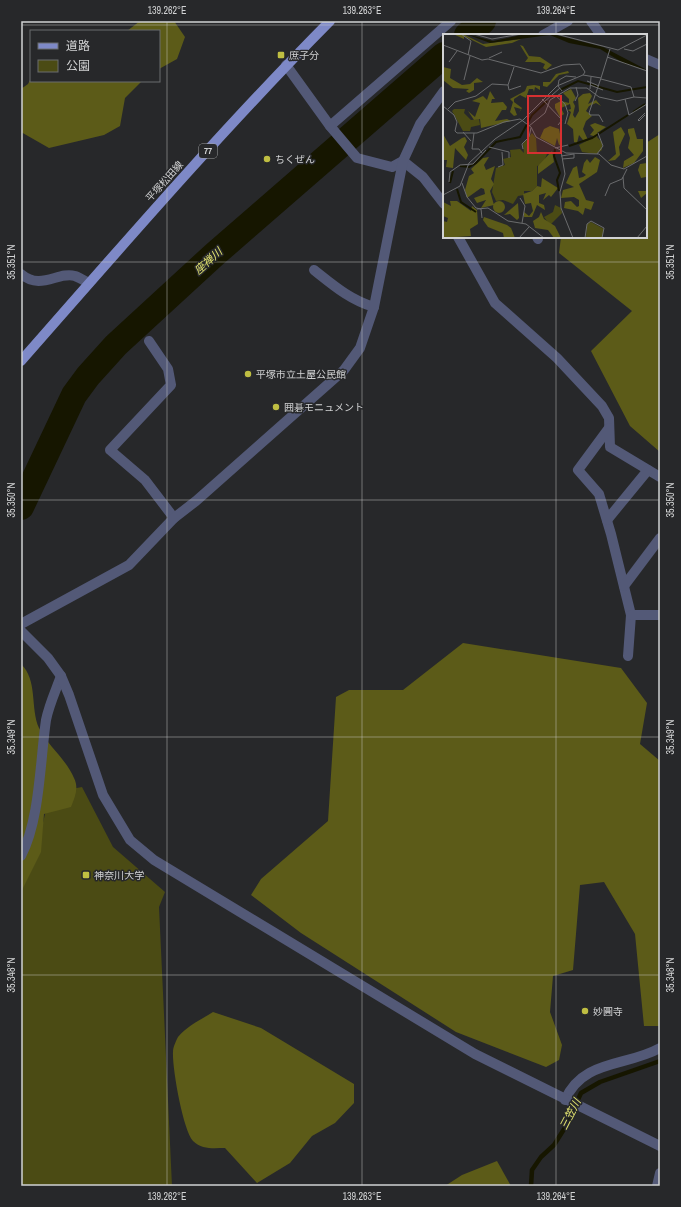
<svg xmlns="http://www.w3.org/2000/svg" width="681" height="1207" font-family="'Archivo Narrow','Noto Sans JP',sans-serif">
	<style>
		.green { fill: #4b4b14 }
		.forest { fill: #5c5b18 }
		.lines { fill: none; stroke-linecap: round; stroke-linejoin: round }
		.stream { stroke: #161600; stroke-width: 4.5 }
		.river { stroke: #161600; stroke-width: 26 }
		.minor { stroke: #535977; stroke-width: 10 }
		.tertiary { stroke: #535977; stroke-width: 10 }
		.primary { stroke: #7e89c7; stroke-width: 10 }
		.ticks { fill: none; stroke: #d1d2d3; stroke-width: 1; stroke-opacity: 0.45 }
		.poi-dot { fill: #bfbe42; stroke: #27282a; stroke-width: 1.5 }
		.labels { text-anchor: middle; stroke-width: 3; stroke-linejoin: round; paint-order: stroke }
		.shield { fill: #27282a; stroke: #9e9fa0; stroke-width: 1 }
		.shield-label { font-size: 9px; font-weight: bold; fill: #d1d2d3 }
		.poi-label { font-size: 10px; fill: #d1d2d3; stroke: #27282a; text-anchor: start }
		.street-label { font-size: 10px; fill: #d1d2d3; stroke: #27282a }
		.water-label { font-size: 11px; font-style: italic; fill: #e4e570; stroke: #27282a }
		.inset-river { fill: none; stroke: #161600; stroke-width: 2 }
		.inset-road { fill: none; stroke: #6b6c6e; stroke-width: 1 }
		.view { fill: #d63031; fill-opacity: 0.15; stroke: #d63031; stroke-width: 2 }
		.inset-edge { fill: none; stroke: #d1d2d3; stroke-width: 2 }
		.neatline { fill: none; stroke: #d1d2d3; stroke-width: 1.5 }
		.ticks-label { font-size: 10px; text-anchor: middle; fill: #d1d2d3 }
	</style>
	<rect width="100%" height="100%" fill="#27282a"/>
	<!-- green -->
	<polygon class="green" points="82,787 113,847 165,892 159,907 172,1186 21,1186 21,881 33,865 50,793"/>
	<!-- forest -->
	<g class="forest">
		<polygon points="140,21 174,21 185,37 177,59 159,69 159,31 127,31"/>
		<polygon points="31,78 31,81 142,81 125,98 120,126 104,135 49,148 21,132 21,89 28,84"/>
		<polygon points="660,134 660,452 630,426 591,351 632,311 559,253 561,237 646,237 646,143"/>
		<polygon points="463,643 621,668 647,703 640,744 660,761 660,1026 644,1026 635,934 604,882 580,885 573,970 553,976 550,1012 562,1045 559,1060 546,1067 456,1032 301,933 251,895 261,879 328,821 336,697 349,690 403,690"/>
		<path d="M21,664C38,680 30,708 39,728C48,746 66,759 74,778C79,788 75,797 71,807L44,814L41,852L21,892Z"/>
		<path d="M213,1012L261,1028L354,1084V1103L335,1123L312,1136L290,1163L257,1183L225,1148C214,1148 202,1150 193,1141C183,1130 172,1067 173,1052C173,1047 176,1041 178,1037C187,1026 202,1019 213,1012Z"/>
		<polygon points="497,1161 511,1186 445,1186 462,1175"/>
	</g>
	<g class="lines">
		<!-- stream -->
		<polyline class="stream" points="531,1186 532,1170 541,1157 554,1145 566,1126 581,1093 600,1082 660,1061"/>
		<!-- river -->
		<g class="river">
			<polyline points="467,35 483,21"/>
			<polyline points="21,507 74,395 88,376 116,345 215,254 444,55"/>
		</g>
		<!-- minor -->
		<g class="minor">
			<polyline points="591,21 601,35"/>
			<polyline points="646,59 660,65"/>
			<polyline points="286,65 330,126 357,158 392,167 403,161 423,177 444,204"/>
			<polyline points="330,126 451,21"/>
			<polyline points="458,237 495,303 557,358 602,406 609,418 610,447 660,477"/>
			<polyline points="537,237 538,239"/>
			<path d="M314,270C333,285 350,300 374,307"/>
			<path d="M21,274C41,291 58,271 75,276C80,278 85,281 89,283"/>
			<polyline points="149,341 168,369 171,385 110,450 145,480 174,518"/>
			<polyline points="609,428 578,470 599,494 611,534 631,615 628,656"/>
			<polyline points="607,520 648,470"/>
			<polyline points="624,586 660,538"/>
			<polyline points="631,615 660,615"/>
			<path d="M21,856C40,820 40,761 46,720C49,705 56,690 61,676"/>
			<path d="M565,1100C583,1059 626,1067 660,1048"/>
			<polyline points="657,1186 660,1173"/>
		</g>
		<!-- tertiary -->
		<g class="tertiary">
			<polyline points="543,35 568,21"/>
			<polyline points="21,624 129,565 174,518 196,501 344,370 360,348 374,307 403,161 420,124 444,91"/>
			<polyline points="21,631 48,658 61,676 69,695 103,795 130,840 154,860 475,1054 660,1146"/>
		</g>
		<!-- primary -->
		<path class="primary" d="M21,361C122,246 222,130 330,21"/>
	</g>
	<!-- ticks -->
	<path class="ticks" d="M167,21V1186M362,21V1186M556,21V35M21,25H660M556,237V1186M21,262H660M21,500H660M21,737H660M21,975H660"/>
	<!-- markers -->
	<g class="poi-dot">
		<rect x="277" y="51" width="8" height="8" rx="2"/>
		<circle cx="267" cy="159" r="4"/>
		<circle cx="248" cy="374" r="4"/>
		<circle cx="276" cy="407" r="4"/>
		<rect x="82" y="871" width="8" height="8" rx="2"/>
		<circle cx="585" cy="1011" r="4"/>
	</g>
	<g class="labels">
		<!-- shield labels -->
		<rect class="shield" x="199" y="144" width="18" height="14" rx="3"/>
		<g class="shield-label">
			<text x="208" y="154">77</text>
		</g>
		<!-- poi labels -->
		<g class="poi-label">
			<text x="289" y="59">庶子分</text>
			<text x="275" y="163">ちくぜん</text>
			<text x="256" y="378">平塚市立土屋公民館</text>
			<text x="284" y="411">囲碁モニュメント</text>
			<text x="94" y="879">神奈川大学</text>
			<text x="593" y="1015">妙圓寺</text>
		</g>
		<!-- street labels -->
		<g class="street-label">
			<text transform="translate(164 181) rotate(-48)" y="4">平塚松田線</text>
		</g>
		<!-- water labels -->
		<g class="water-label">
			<text transform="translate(208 261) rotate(-42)" y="4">座禅川</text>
			<text transform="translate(570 1114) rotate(-63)" y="4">三笠川</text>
		</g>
	</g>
	<!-- overview -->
	<g transform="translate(443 34)">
		<rect width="204" height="204" fill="#27282a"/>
		<path d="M11,75H22L21,79L28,86L36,85L37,91L28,93L27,97H20L9,77ZM89,99L93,104L94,120H104L100,130L94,132V152L89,157H81V161L75,162L70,170L60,166L53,167L49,158L53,134L62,131L60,125L68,123L67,116L77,115L81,119L80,110ZM153,102L159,108V116L153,120L139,118L136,111ZM112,171L118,174L119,179L107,191L101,183L110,178ZM148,188L161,195L159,204H143L144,190Z" fill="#4b4b14"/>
		<path d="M10,0H20L40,10L78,5L69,9L43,13L21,2V5ZM77,11L80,12L86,22L97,23L109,31L103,36L100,34L102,30L97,28H82L85,24ZM0,33L8,35L7,44L19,51L27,50L34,44L40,48L31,49V56L26,59L23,57L26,55L10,54L0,46ZM125,37L126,39L116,41L104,53L100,52V48H107L113,40ZM91,51L97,52V56L92,53L91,58L90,55H86L83,64L77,61L71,65V68L79,74L76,79L78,75L71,73L74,81L71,82L67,78L70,68L67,65L82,57L84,52ZM128,55L133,64L130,68L132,72L130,81L132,84L136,77L135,64L140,60L147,59L149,62L145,70L153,66L158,72L153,69L146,72L143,77L149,82L143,87L140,95L145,106H140L136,101L134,109L131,108L130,95L124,90L128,78L125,76L128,75L127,70L118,74L121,80L117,83L112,74V70L118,67L126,69V65L120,59ZM47,57L52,65H49L48,69L60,68L64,73L63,76H59L52,87L64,85L68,87L38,94L37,85L31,86L25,77L32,83L37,69L29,67L40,62L44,66ZM152,89L163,93L154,99V103L147,101L151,96L147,91ZM107,92L116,95L119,110L116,111L114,104L112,112L97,104L101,95ZM178,93L182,100L176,113L177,121L172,126L165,127L173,120L170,98ZM191,94L194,105H200V117L191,129L180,134L181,127L191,121L185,114L187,104L185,98V95ZM0,100L7,112L19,104L22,103L24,107L21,113L25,121L23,126L12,114L10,134L3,133L4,126H0ZM109,117L111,128L95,140V132ZM46,123L41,131L43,136L52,132L48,145L51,150L47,157L51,171L38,174L43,166L34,169L31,164L42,160L41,155L38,154L24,164L22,156L26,142L31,139L28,135L40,124ZM152,123L157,126L154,138L136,150L143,166L151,168L148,176L142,174L140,181L135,177L121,174L122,168L128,167L134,173L136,172V166L131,163L118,164L120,156L131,153L123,149L130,134L134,132L136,144L140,143L143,141L139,138L141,129L144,125L147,129ZM204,129V159L198,164L195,157H204L203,143L198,144L195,136L197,130ZM99,144L115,154L108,163L106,161L100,166L103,159L96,161V169L101,171L102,176L94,171L89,183H81V178L86,182L90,177L88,169L82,170L80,160L89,157L94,152L98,153ZM7,167H14L28,177L29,172L34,176L35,190L27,195L28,202L0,204V187L4,188L5,184L0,182V168L8,172ZM50 173a6 6 0 1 1 12 0a6 6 0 1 1-12 0ZM75,169L76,184L74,186L67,180L61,181ZM98,178L101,185L112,192L118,204H111L105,196L92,194L90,187L96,183ZM41,183L64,191L68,194L72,204H61L60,199L45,193L40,186Z" fill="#5c5b18"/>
		<path d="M23,0L50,7L83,0H109L160,13L204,36L182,30L157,15L126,9L107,1L47,9Z" fill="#161600"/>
		<path class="inset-river" d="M117,56L135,47L174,58L204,53M190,78L202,70M126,112L149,104L185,81M112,115L111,122L117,139L114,146L116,157M17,132L26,133L33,129L53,108L77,103L89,81L104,67M7,149L10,137M14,155L18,168L33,178"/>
		<path class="inset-road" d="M18,0L28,7L25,21M31,0L49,5L78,0M113,0L175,16L204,1M0,11L39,26L45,25L98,39L120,31L137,30L142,38L140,41M181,15L190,17L204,10M164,23L204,37M46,24L59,18M6,28L14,17M158,44L146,79L147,81H156L160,88M158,45L188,53L191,63M21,46L27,22M144,47L156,52M65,51L66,56L78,52M147,51L160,56M147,55L148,43M119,57L115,52L116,46L123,42L133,43M113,62L122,70L125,79L122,90M99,65L119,86L115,91M182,65L186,81L204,70M132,67L135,61L133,53M101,68L117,54M0,72L11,81L14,88L12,97L14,99H34L61,88L77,85L88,93L93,103L123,119L156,120L168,131L181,135L204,122M204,74V94M5,75L12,68L33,62L49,50L65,51L71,33M202,81L196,87L195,86L202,79M86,92L102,79L107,66L127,54H144L156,63L174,67L191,63L204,64M20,98L28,107M31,99L29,115H36L39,119M46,113L66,118V124M112,114L125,111M80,115L79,110L86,103L88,94M118,117L122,140L117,158L118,174L130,204M154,120L160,112L155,99M118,122L131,120V124M119,125L131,124M55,133L60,131L59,118M180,143L181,154L204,176M6,148L7,138L17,131L30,130L43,116M19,149L24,163L33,174L38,175L39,184M0,161L17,152L26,129L52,105L80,86L114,52L140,41L158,44L167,15M162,162L167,150L179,145L184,135M77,164L82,172L79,189M34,175L45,174L65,187L83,190L101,204M76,204L86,193M142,204L144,190L148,187L161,194L159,204M194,204L204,192"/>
		<path class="view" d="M85,62H118V119H85Z"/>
		<rect width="204" height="204" class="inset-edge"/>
	</g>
	<!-- border -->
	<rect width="681" height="1207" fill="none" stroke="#27282a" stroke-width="44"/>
	<!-- legend -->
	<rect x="30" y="30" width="130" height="52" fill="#27282a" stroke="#6b6c6e"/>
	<rect x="38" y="43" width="20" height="6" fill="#7e89c7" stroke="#6b6c6e"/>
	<text x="66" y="50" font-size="12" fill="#d1d2d3">道路</text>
	<rect x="38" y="60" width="20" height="12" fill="#4b4b14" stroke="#6b6c6e"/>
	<text x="66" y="70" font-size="12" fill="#d1d2d3">公園</text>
	<rect x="22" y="22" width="637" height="1163" class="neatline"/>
	<g class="ticks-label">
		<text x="167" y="14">139.262°E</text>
		<text x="362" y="14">139.263°E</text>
		<text x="556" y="14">139.264°E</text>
		<text transform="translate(11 262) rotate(-90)" y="4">35.351°N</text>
		<text transform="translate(670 262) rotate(-90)" y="4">35.351°N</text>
		<text transform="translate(11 500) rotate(-90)" y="4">35.350°N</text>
		<text transform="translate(670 500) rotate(-90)" y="4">35.350°N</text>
		<text transform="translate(11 737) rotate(-90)" y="4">35.349°N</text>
		<text transform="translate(670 737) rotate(-90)" y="4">35.349°N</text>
		<text transform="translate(11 975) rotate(-90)" y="4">35.348°N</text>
		<text transform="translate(670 975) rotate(-90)" y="4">35.348°N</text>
		<text x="167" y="1200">139.262°E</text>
		<text x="362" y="1200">139.263°E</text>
		<text x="556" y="1200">139.264°E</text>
	</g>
</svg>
